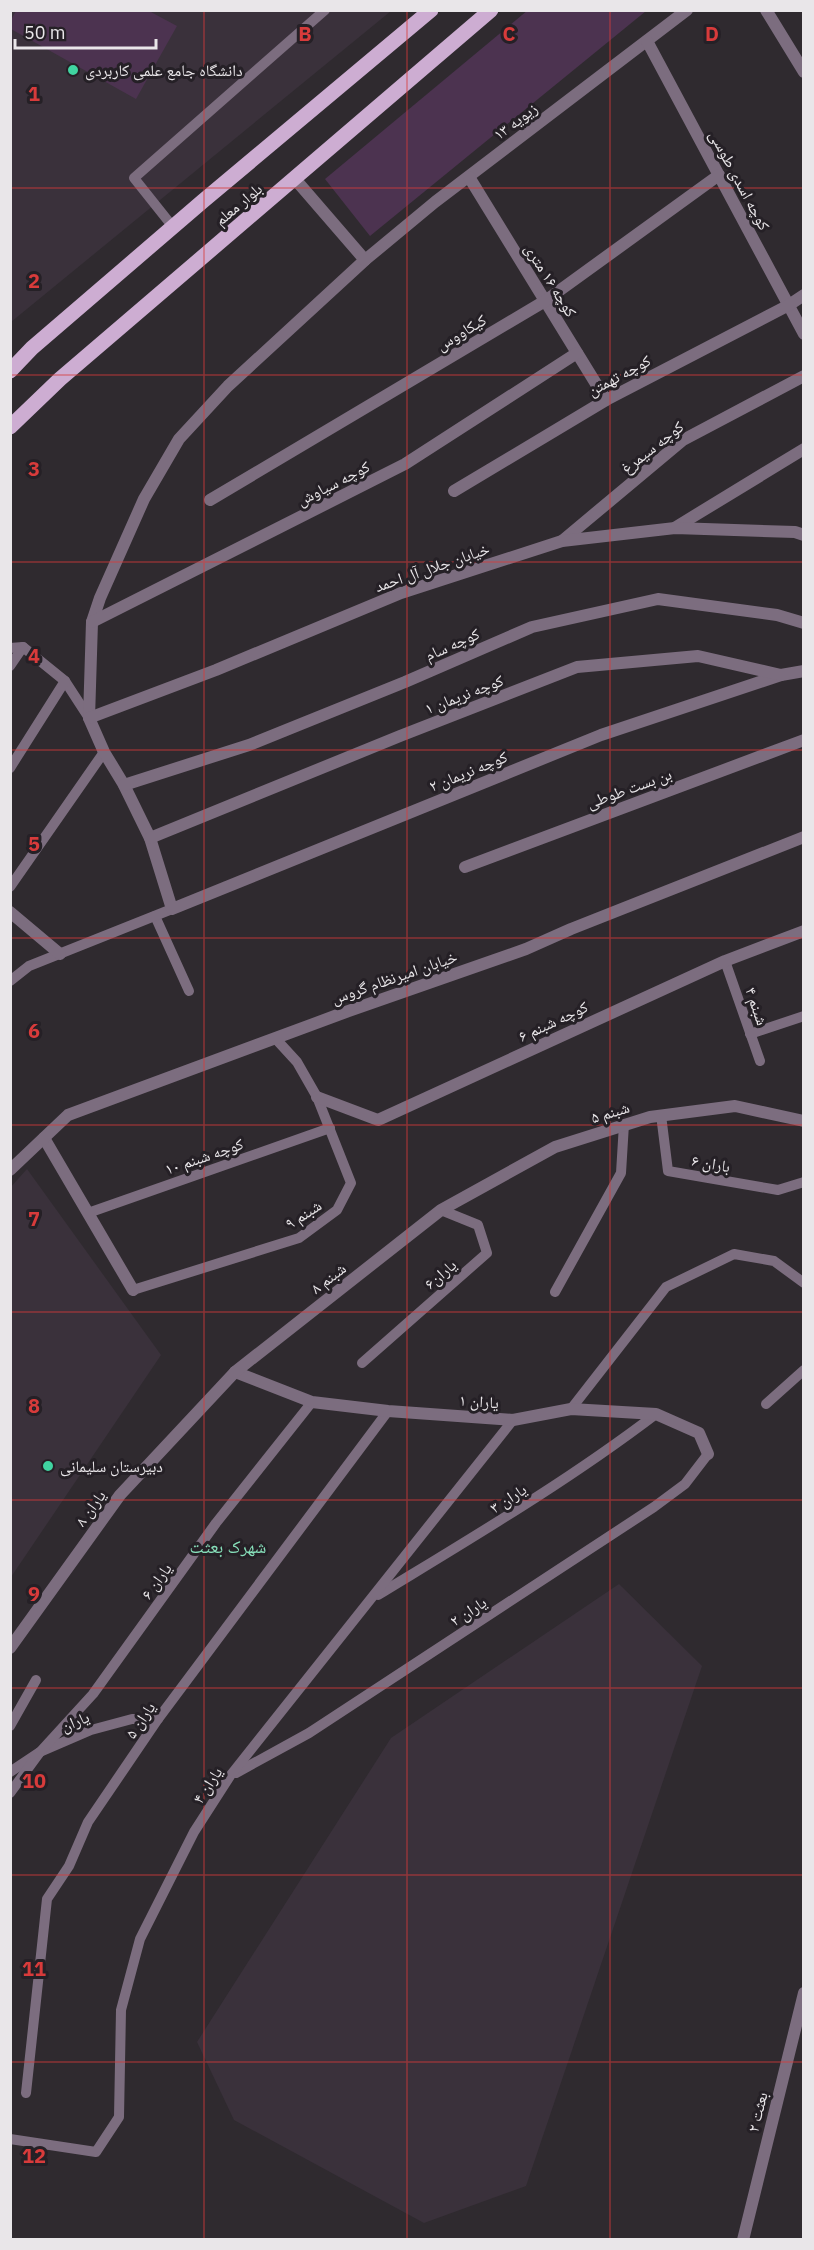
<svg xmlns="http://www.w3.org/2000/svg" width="814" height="2250" font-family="'IBM Plex Sans','Noto Naskh Arabic',sans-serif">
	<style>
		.built { fill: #3a313b }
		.green { fill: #4c3350 }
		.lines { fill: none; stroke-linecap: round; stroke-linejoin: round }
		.lane { stroke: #7c6d7f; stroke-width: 10 }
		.street { stroke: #7c6d7f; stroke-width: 12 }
		.primary { stroke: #cdadd2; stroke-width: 15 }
		.grid { fill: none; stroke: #d83b3b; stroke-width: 1.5; stroke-opacity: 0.55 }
		.poi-dot { fill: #40d4a1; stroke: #252026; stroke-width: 2 }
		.labels { text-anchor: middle; stroke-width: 6; stroke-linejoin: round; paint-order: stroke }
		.poi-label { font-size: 16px; fill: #e9e6e9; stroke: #252026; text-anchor: start }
		.street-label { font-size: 16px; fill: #e9e6e9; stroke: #252026 }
		.neighbourhood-label { font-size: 18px; fill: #87dfba; stroke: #252026 }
		.grid-label { font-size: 20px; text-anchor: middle; font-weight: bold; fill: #d83b3b; stroke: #252026; stroke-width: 6; stroke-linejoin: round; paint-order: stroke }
	</style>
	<rect width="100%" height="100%" fill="#2f2a2f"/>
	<!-- built -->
	<g class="built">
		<polygon points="11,11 391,11 11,322"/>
		<polygon points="27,1169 161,1355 11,1577 10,1188"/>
		<polygon points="619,1584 702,1666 526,2186 424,2223 234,2120 197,2042 391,1738"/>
	</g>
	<!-- green -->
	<g class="green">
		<polygon points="528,10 646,11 370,236 325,179"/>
		<polygon points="149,11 177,26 136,99 11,29 11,20 16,11"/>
	</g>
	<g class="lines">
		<!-- lane -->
		<g class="lane">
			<polyline points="173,227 134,178 325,10"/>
			<polyline points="10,648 23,647 65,681 89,718"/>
			<polyline points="10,666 23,647"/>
			<polyline points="10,768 65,681"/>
			<polyline points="10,887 104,752"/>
			<polyline points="155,916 189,991"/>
			<polyline points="725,961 760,1061"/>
			<polyline points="10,981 29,966 172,909"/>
			<polyline points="750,1034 804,1016"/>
			<polyline points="661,1115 668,1171 778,1190 804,1182"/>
			<polyline points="88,1213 330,1128"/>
			<polyline points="133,1290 299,1238 337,1210 351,1183 317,1097 297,1062 275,1038"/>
			<polyline points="555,1292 621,1173 624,1124"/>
			<polyline points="362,1363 487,1253 478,1225 441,1210"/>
			<polyline points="766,1404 804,1370"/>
			<polyline points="571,1409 666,1287 734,1254 774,1261 804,1283"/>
			<path d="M378,1595C473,1537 568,1481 656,1414"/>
			<polyline points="10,1726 36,1680"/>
			<polyline points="10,1772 40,1752 91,1730 132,1719 158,1719"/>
			<polyline points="236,1773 309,1733 654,1507 685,1484 708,1454"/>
			<polyline points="10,1793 40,1752 93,1694 216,1523 312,1402"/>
			<polyline points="26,2093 47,1899 69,1866 88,1822 158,1719 388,1411"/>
			<polyline points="10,2139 96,2152 119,2117 121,2010 140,1939 194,1832 230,1776 513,1420"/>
		</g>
		<!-- street -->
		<g class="street">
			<polyline points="687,10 435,202 365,260 228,386 179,439 144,499 100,598 92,622 89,718 104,752 124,785 150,838 172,909 601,735 781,675"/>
			<polyline points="766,10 804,72"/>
			<polyline points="647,41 804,334"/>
			<polyline points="469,177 606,400"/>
			<polyline points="295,179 365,260"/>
			<polyline points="454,491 606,400 789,305 804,295"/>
			<polyline points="210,500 545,301 719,175"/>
			<polyline points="676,527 804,449"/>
			<polyline points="562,541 683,440 804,376"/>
			<polyline points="92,622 405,464 577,353"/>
			<polyline points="89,718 216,670 401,593 562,541 675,528 795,532 804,535"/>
			<polyline points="124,785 249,745 405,682 532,627 658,599 777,615 804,623"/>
			<polyline points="150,838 400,736 577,667 698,656 781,675 804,671"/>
			<polyline points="465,867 804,740"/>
			<polyline points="10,912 60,954"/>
			<polyline points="317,1097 378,1120 725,961 804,931"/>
			<polyline points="44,1138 133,1290"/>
			<polyline points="10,1170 68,1115 343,1013 526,949 571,929 804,837"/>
			<polyline points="235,1372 312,1402 388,1411 513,1420 571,1409 656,1414 699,1433 708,1454"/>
			<polyline points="10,1648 120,1495 235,1372 441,1210 555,1147 650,1117 735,1106 804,1121"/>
			<polyline points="743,2240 804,1993"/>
		</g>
		<!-- primary -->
		<g class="primary">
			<polyline points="10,371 32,348 203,201 431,10"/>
			<polyline points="10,427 60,379 491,10"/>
		</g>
	</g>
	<!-- grid -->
	<path class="grid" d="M204,10V2240M407,10V2240M610,10V2240M10,188H804M10,375H804M10,562H804M10,750H804M10,938H804M10,1125H804M10,1312H804M10,1500H804M10,1688H804M10,1875H804M10,2062H804"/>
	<!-- markers -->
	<g class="poi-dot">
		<circle cx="73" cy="70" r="6"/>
		<circle cx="48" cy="1466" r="6"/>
	</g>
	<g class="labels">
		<!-- poi labels -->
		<g class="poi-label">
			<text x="85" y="76">دانشگاه جامع علمی کاربردی</text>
			<text x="60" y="1472">دبیرستان سلیمانی</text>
		</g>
		<!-- street labels -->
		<g class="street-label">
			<text transform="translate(515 121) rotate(-37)" y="6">زیویه ۱۳</text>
			<text transform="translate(740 180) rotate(62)" y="6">کوچه اسدی طوسی</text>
			<text transform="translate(238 204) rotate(-40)" y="6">بلوار معلم</text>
			<text transform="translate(551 280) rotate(58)" y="6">کوچه ۱۶ متری</text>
			<text transform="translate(461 332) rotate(-31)" y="6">کیکاووس</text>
			<text transform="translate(619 375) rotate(-28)" y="6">کوچه تهمتن</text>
			<text transform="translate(652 447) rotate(-38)" y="6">کوچه سیمرغ</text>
			<text transform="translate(333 483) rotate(-27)" y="6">کوچه سیاوش</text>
			<text transform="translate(432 567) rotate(-19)" y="6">خیابان جلال آل احمد</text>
			<text transform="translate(452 644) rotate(-24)" y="6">کوچه سام</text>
			<text transform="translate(464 694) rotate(-21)" y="6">کوچه نریمان ۱</text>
			<text transform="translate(468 771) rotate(-22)" y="6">کوچه نریمان ۲</text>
			<text transform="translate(629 788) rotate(-20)" y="6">بن بست طوطی</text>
			<text transform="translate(394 977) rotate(-19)" y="6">خیابان امیرنظام گروس</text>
			<text transform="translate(757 1006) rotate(71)" y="6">شبنم ۴</text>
			<text transform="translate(553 1021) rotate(-25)" y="6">کوچه شبنم ۶</text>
			<text transform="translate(610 1112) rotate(-17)" y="6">شبنم ۵</text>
			<text transform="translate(204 1156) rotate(-19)" y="6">کوچه شبنم ۱۰</text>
			<text transform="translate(711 1163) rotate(10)" y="6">باران ۶</text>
			<text transform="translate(303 1214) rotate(-33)" y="6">شبنم ۹</text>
			<text transform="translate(440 1274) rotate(-41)" y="6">یاران۶</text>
			<text transform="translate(328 1278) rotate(-38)" y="6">شبنم ۸</text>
			<text transform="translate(479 1401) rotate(4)" y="6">یاران ۱</text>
			<text transform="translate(508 1498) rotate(-33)" y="6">یاران ۳</text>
			<text transform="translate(90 1508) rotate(-54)" y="6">یاران ۸</text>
			<text transform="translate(156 1581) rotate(-54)" y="6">یاران ۶</text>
			<text transform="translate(468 1611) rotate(-33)" y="6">یاران ۲</text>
			<text transform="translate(140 1720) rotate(-56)" y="6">یاران ۵</text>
			<text transform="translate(75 1721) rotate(-22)" y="6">یاران</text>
			<text transform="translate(207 1785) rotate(-57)" y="6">یاران ۴</text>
			<text transform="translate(757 2112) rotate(-76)" y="6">بعثت ۲</text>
		</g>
		<!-- neighbourhood labels -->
		<g class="neighbourhood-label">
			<text x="228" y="1553">شهرک بعثت</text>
		</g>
	</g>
	<g class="grid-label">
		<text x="305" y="41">B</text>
		<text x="509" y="41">C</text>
		<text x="712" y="41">D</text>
		<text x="34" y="101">1</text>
		<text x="34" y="288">2</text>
		<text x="34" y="476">3</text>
		<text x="34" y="663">4</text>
		<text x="34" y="851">5</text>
		<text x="34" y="1038">6</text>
		<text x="34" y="1226">7</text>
		<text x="34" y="1413">8</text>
		<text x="34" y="1601">9</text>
		<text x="34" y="1788">10</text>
		<text x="34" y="1976">11</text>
		<text x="34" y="2163">12</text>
	</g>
	<!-- border -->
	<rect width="814" height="2250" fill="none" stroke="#e9e6e9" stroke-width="24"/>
	<!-- scale -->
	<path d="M15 39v9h141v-9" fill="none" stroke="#e9e6e9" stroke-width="3"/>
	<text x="24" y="39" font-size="18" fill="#e9e6e9" stroke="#252026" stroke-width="4.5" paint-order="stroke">50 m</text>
</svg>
